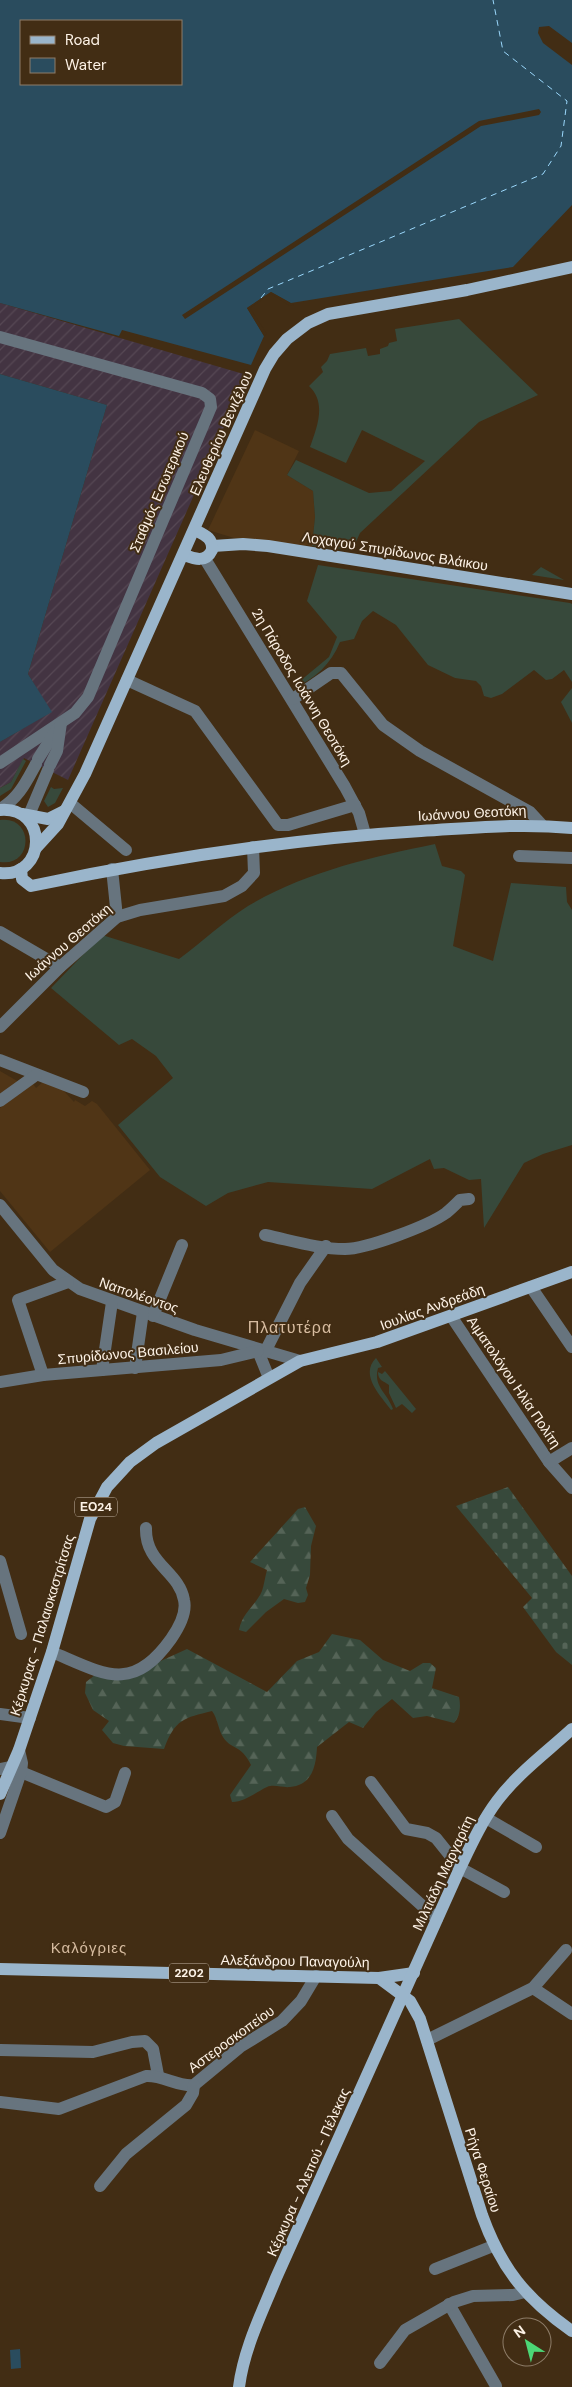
<svg xmlns="http://www.w3.org/2000/svg" width="572" height="2387" font-family="'DM Sans',sans-serif">
	<style>
		.industrial { fill: url(#industrial-furrows) }
		.built { fill: #503516 }
		.grass { fill: #37493b }
		.forest { fill: url(#forest-firs) }
		.cemetery { fill: url(#cemetery-stones) }
		.water { fill: #2a4c5e; fill-rule: evenodd }
		.pier { fill: #422d14 }
		.lines { fill: none; stroke-linecap: round; stroke-linejoin: round }
		.ferry { stroke: #9bd8fc; stroke-width: 1; stroke-dasharray: 6 5; stroke-linecap: butt }
		.minor { stroke: #67747e; stroke-width: 12 }
		.major { stroke: #9ab5cb; stroke-width: 12 }
		.labels { text-anchor: middle; stroke-width: 4; stroke-linejoin: round; paint-order: stroke }
		.shield { fill: #422d14; stroke: #c5b7a7; stroke-width: 1 }
		.shield-label { font-size: 12px; font-weight: bold; fill: #fdf2e6 }
		.street-label { font-size: 14px; fill: #fdf2e6; stroke: #422d14 }
		.neighbourhood-label { font-size: 15px; letter-spacing: 1px; fill: #d7bca0; stroke: #422d14 }
		.quarter-label { font-size: 16px; letter-spacing: 1px; fill: #d7bca0; stroke: #422d14 }
	</style>
	<defs>
		<pattern id="industrial-furrows" width="10" height="10" patternUnits="userSpaceOnUse" patternTransform="scale(1.25)"><rect width="10" height="10" fill="#433442"/><path d="M-1 1l2-2M0 10L10 0M9 11l2-2" fill="none" stroke="#564854"/></pattern>
		<pattern id="forest-firs" width="22" height="20" patternUnits="userSpaceOnUse" patternTransform="scale(1.25)"><rect width="22" height="20" fill="#37493b"/><path d="M5 1l3.5 6h-7zM16 11l3.5 6h-7z" fill="#556457"/></pattern>
		<pattern id="cemetery-stones" width="16" height="16" patternUnits="userSpaceOnUse" patternTransform="scale(1.25)"><rect width="16" height="16" fill="#37493b"/><path d="M2 7V4a2 2 0 0 1 4 0v3zM10 15v-3a2 2 0 0 1 4 0v3z" fill="#556457"/></pattern>
	</defs>
	<rect width="100%" height="100%" fill="#422d14"/>
	<!-- industrial -->
	<polygon class="industrial" points="0,303 247,375 68,780 24,758 11,782 0,788 0,742 51,712 28,674 107,405 0,374"/>
	<!-- built -->
	<g class="built">
		<polygon points="255,430 299,451 287,475 313,491 315,517 312,546 234,538 208,530"/>
		<polygon points="0,1071 19,1082 0,1095"/>
		<polygon points="43,1082 62,1089 74,1102 75,1100 85,1106 92,1101 97,1104 150,1170 50,1252 0,1191 0,1108 33,1084 36,1088"/>
	</g>
	<!-- grass -->
	<g class="grass">
		<path d="M459,319L538,395L479,422L360,533L355,544V550L312,546L315,517L313,491L287,475L296,460L369,493L391,491L425,461L362,430L346,463L310,447C317,427 327,403 309,386L323,372L321,367L327,361L330,354L366,348L368,356L380,354V349L388,346L389,343L397,341L395,329Z"/>
		<path d="M318,565L570,603L572,604V682L564,670L552,679L546,680L534,670L502,694L491,698L484,696L481,686L476,681L455,678L428,665L396,625L373,611L362,621L354,639L340,642C331,664 315,679 294,688V686L329,657L337,637L307,601Z"/>
		<polygon points="541,567 564,580 532,575"/>
		<polygon points="572,688 572,723 561,702"/>
		<polygon points="23,759 26,761 11,789 0,796 0,788 11,782"/>
		<polygon points="51,787 54,789 63,788 55,803 48,807 44,801"/>
		<path d="M0,820C34,815 34,867 0,862Z"/>
		<path d="M435,844L442,866L461,871L465,875L453,946L493,961L511,883L566,887L567,902L572,910V1145L543,1154L524,1163L484,1228L481,1179L469,1180L444,1168L434,1169L430,1159L372,1189L268,1182L228,1193L206,1206L160,1177L118,1125L173,1078L156,1056L132,1039L119,1045L51,988L102,935L179,959C202,942 224,921 248,906C305,872 372,857 435,844Z"/>
		<path d="M376,1358L382,1367L378,1368C373,1387 387,1392 393,1409L391,1410C381,1396 359,1375 376,1358Z"/>
		<path d="M385,1371L416,1409L412,1413L402,1404L396,1408L389,1393V1385C384,1381 378,1381 378,1372L382,1374Z"/>
	</g>
	<!-- forest -->
	<g class="forest">
		<path d="M305,1507L316,1526L311,1546L310,1575L306,1588L308,1595L305,1602L298,1603L284,1599L266,1612L246,1632L239,1630C242,1613 256,1605 262,1591C264,1585 265,1577 267,1570L250,1562L298,1509Z"/>
		<path d="M332,1634L360,1640L383,1660L410,1671L423,1663H430L436,1668L432,1688L459,1697C461,1706 460,1717 454,1723L427,1716L413,1718L392,1699L376,1712L363,1728L349,1722L317,1747C316,1765 313,1785 290,1787C283,1788 274,1784 267,1787C256,1792 245,1802 232,1802L230,1795L251,1765C241,1744 231,1750 223,1737C218,1729 218,1719 212,1711C184,1718 175,1719 164,1749L124,1746L113,1743L102,1730L109,1721L93,1710L85,1693L86,1682L95,1675L143,1669L187,1649L267,1692L297,1661L319,1652Z"/>
	</g>
	<!-- cemetery -->
	<polygon class="cemetery" points="508,1487 572,1576 572,1665 556,1652 523,1607 532,1598 456,1506"/>
	<!-- water -->
	<g class="water">
		<path d="M0,0H572V205L513,267L291,303L271,292L247,308L264,336L251,365L122,330L119,336L0,303ZM21,21H181V84H21Z"/>
		<polygon points="0,374 107,405 28,674 52,712 0,742"/>
		<polygon points="20,2349 21,2368 11,2369 10,2350"/>
	</g>
	<!-- pier -->
	<g class="pier">
		<polygon points="549,26 572,43 572,65 543,43 538,33 539,27"/>
		<polygon points="539,109 541,112 539,115 481,126 185,319 182,315 479,121"/>
		<polygon points="271,292 294,305 290,306 271,294 250,308 267,334 264,336 247,308"/>
	</g>
	<g class="lines">
		<!-- ferry -->
		<polyline class="ferry" points="261,298 268,289 543,174 561,146 567,101 503,51 493,0"/>
		<!-- minor -->
		<g class="minor">
			<polyline points="0,337 202,393 210,399 211,407 88,697 75,713 0,763"/>
			<polyline points="205,559 345,787 359,813 365,834"/>
			<polyline points="127,680 195,711 278,825 288,825 355,805"/>
			<polyline points="293,699 331,673 341,673 383,725 420,751 530,812 542,825"/>
			<polyline points="38,759 57,729"/>
			<polyline points="50,765 57,751 61,723"/>
			<polyline points="70,803 126,850"/>
			<path d="M0,809C19,798 26,782 36,764"/>
			<polyline points="29,815 48,770"/>
			<polyline points="519,856 572,858"/>
			<polyline points="112,869 117,917"/>
			<polyline points="0,932 60,967"/>
			<polyline points="0,1027 60,967 117,917 140,910 224,896 242,886 254,873 253,847"/>
			<polyline points="0,1060 83,1092"/>
			<polyline points="0,1101 36,1075"/>
			<polyline points="0,1205 53,1270 80,1289 195,1330 300,1361"/>
			<path d="M265,1235C290,1240 318,1249 345,1249C366,1249 428,1226 446,1213C451,1209 456,1204 460,1200L469,1199"/>
			<polyline points="531,1287 572,1347"/>
			<polyline points="153,1316 182,1245"/>
			<polyline points="451,1316 549,1462 572,1488"/>
			<polyline points="258,1351 269,1378"/>
			<polyline points="265,1352 300,1283 326,1246"/>
			<polyline points="135,1368 143,1312"/>
			<polyline points="102,1370 112,1302"/>
			<polyline points="43,1375 18,1300 68,1282"/>
			<polyline points="0,1382 43,1375 221,1360 258,1351"/>
			<polyline points="549,1462 572,1448"/>
			<polyline points="0,1561 21,1634"/>
			<path d="M52,1652C104,1674 132,1694 171,1639C178,1629 187,1613 184,1600C179,1571 145,1564 146,1528"/>
			<polyline points="0,1714 30,1718"/>
			<polyline points="0,1769 11,1767"/>
			<polyline points="21,1772 106,1807 115,1802 125,1773"/>
			<polyline points="371,1782 406,1829 427,1833 436,1838 460,1868 504,1892"/>
			<polyline points="332,1816 348,1839 437,1919"/>
			<polyline points="486,1818 536,1847"/>
			<polyline points="0,1833 21,1772 22,1763 19,1750"/>
			<polyline points="533,1988 572,2014"/>
			<polyline points="427,2040 533,1988 566,1950"/>
			<polyline points="0,2050 93,2052 132,2042 145,2041 153,2049 158,2075"/>
			<path d="M0,2102L59,2109L146,2076C163,2075 178,2087 194,2085L240,2047L282,2021L301,2001L316,1976"/>
			<polyline points="100,2186 126,2154 186,2105 193,2093 194,2085"/>
			<polyline points="435,2269 493,2246"/>
			<polyline points="449,2304 496,2386"/>
			<polyline points="380,2363 405,2330 454,2302 473,2296 513,2295 525,2292"/>
		</g>
		<!-- major -->
		<g class="major">
			<polyline points="213,546 243,544 268,546 572,594"/>
			<path d="M184,555C195,559 206,563 212,550C213,538 205,535 195,530"/>
			<path d="M0,810C49,806 47,878 0,873"/>
			<polyline points="22,814 48,819 64,811"/>
			<polyline points="36,848 58,824 85,774 265,369 274,354 287,339 308,323 328,314 467,290 572,267"/>
			<path d="M21,869L22,879L31,886C160,859 289,839 421,831C474,828 518,823 572,828"/>
			<polyline points="0,1794 19,1750 52,1652 90,1519 107,1487 130,1462 156,1443 300,1361 377,1342 572,1272"/>
			<polyline points="0,1969 379,1978 414,1973"/>
			<path d="M379,1978L410,2001L420,2019L482,2215C501,2268 526,2299 572,2331"/>
			<path d="M239,2387C244,2348 262,2313 276,2278L460,1868C471,1845 482,1821 497,1801C518,1773 547,1752 572,1729"/>
		</g>
	</g>
	<g class="labels">
		<!-- shield labels -->
		<g class="shield">
			<rect x="75" y="1497.5" width="42" height="19" rx="4"/>
			<rect x="169" y="1963.5" width="40" height="19" rx="4"/>
		</g>
		<g class="shield-label">
			<text x="96" y="1511">ΕΟ24</text>
			<text x="189" y="1977">2202</text>
		</g>
		<!-- street labels -->
		<g class="street-label">
			<text transform="translate(221 433) rotate(-66)" y="5">Ελευθερίου Βενιζέλου</text>
			<text transform="translate(159 492) rotate(-67)" y="5">Σταθμός Εσωτερικού</text>
			<text transform="translate(395 551) rotate(9)" y="5">Λοχαγού Σπυρίδωνος Βλάικου</text>
			<text transform="translate(302 687) rotate(59)" y="5">2η Πάροδος Ιωάννη Θεοτόκη</text>
			<text transform="translate(472 813) rotate(-3)" y="5">Ιωάννου Θεοτόκη</text>
			<text transform="translate(68 942) rotate(-41)" y="5">Ιωάννου Θεοτόκη</text>
			<text transform="translate(139 1295) rotate(19)" y="5">Ναπολέοντος</text>
			<text transform="translate(432 1307) rotate(-20)" y="5">Ιουλίας Ανδρεάδη</text>
			<text transform="translate(128 1353) rotate(-5)" y="5">Σπυρίδωνος Βασιλείου</text>
			<text transform="translate(514 1382) rotate(56)" y="5">Αιματολόγου Ηλία Πολίτη</text>
			<text transform="translate(42 1625) rotate(-73)" y="5">Κέρκυρας - Παλαιοκαστρίτσας</text>
			<text transform="translate(443 1873) rotate(-65)" y="5">Μιλτιάδη Μαργαρίτη</text>
			<text transform="translate(295 1961) rotate(1)" y="5">Αλεξάνδρου Παναγούλη</text>
			<text transform="translate(231 2039) rotate(-36)" y="5">Αστεροσκοπείου</text>
			<text transform="translate(483 2170) rotate(72)" y="5">Ρήγα Φεραίου</text>
			<text transform="translate(308 2172) rotate(-66)" y="5">Κέρκυρα - Αλεπού - Πέλεκας</text>
		</g>
		<!-- neighbourhood labels -->
		<g class="neighbourhood-label">
			<text x="89" y="1953">Καλόγριες</text>
		</g>
		<!-- quarter labels -->
		<g class="quarter-label">
			<text x="290" y="1333">Πλατυτέρα</text>
		</g>
	</g>
	<!-- legend -->
	<rect x="20" y="20" width="162" height="65" fill="#422d14" stroke="#8d7c68"/>
	<rect x="30" y="36" width="25" height="8" fill="#9ab5cb" stroke="#8d7c68"/>
	<text x="65" y="45" font-size="15" fill="#fdf2e6">Road</text>
	<rect x="30" y="58" width="25" height="15" fill="#2a4c5e" stroke="#8d7c68"/>
	<text x="65" y="70" font-size="15" fill="#fdf2e6">Water</text>
	<!-- north arrow -->
	<g transform="translate(527 2342) rotate(324)"><circle r="24" fill="#422d14" stroke="#8d7c68"/>
	<path d="M0-4L9 19L0 12L-9 19Z" fill="#4cd676"/>
	<text y="-8" font-size="14" font-weight="bold" text-anchor="middle" fill="#fdf2e6">N</text>
	</g>
</svg>
